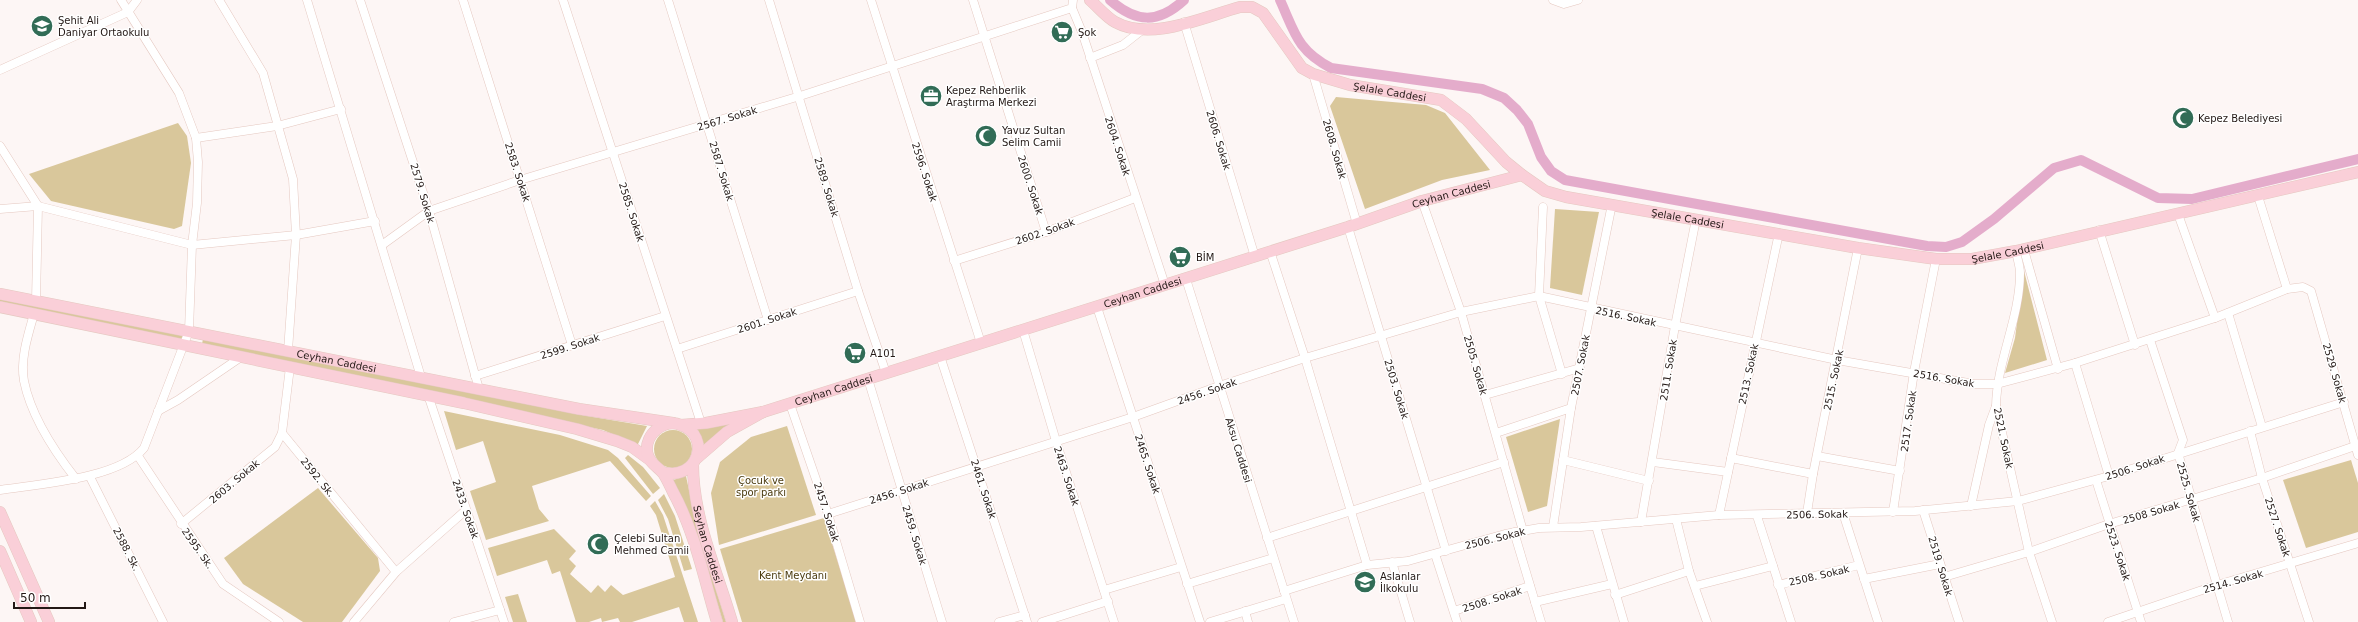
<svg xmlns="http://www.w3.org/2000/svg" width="2358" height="622" font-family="'DejaVu Sans',sans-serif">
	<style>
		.green { fill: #d9c79b }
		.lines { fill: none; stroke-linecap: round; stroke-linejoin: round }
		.canal { stroke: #e4accb; stroke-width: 10 }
		.street-casing { stroke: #e5c8c0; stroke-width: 9 }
		.secondary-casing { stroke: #e5c8c0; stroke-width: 12 }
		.street { stroke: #fff; stroke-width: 8 }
		.secondary { stroke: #facfd8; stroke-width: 11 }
		.labels { text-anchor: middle; stroke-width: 3; stroke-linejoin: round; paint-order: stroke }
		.poi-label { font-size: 10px; fill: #231815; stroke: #fff; text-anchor: start }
		.street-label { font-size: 10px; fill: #231815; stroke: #fff }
		.park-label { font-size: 10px; fill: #4a3a0e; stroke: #fff }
	</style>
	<rect width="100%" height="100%" fill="#fdf6f5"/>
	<!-- green -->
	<g class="green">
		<polygon points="1336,97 1426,105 1445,113 1490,170 1442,180 1365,209 1330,106"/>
		<polygon points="178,123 187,136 191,163 182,226 174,229 51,201 29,174"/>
		<polygon points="1555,209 1599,212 1582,295 1550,288"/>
		<polygon points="2024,271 2047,360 2005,373 2015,338"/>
		<polygon points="0,298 183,335 182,340 0,304"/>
		<polygon points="203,339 587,416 647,426 638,444 636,444 603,430 202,344"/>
		<polygon points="444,411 560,435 608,450 618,458 651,496 646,501 610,461 532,486 539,509 549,521 486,540 470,491 496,482 483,441 456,450"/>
		<polygon points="745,417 705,445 703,443 697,428"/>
		<polygon points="1560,419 1547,506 1528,512 1506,437"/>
		<polygon points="787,426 816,515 719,545 711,493 720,462 751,437"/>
		<circle cx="673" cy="449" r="19"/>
		<polygon points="628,455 643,467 660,488 653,494 625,458"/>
		<polygon points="2351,460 2358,483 2358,532 2306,548 2283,480"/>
		<polygon points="686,476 697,528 726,622 723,622 695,529 673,482 673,480"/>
		<polygon points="318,488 378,558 380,571 342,622 303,622 243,584 224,558"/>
		<polygon points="664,494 675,516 692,569 684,571 668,519 658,500"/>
		<polygon points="655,501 663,515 698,622 684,622 679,607 632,622 620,622 618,618 602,622 601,618 589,622 576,622 560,571 552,574 547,560 497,576 488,548 554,529 576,551 569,559 576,566 570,574 591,593 598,585 605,592 611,585 623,595 675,577 656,515 650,506"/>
		<polygon points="824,518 857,622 742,622 720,549"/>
		<polygon points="518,594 527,622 513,622 505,597"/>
	</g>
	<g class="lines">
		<!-- canal -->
		<g class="canal">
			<path d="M1110,0C1136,23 1158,24 1184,0"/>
			<path d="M1280,0C1295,33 1297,50 1331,68L1482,89L1504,98L1517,110L1528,124L1541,157L1551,171L1565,180L1927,246L1946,247L1962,242L1994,219L2054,168L2081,160L2158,198L2192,199L2358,159"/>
		</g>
		<!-- street casing -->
		<g class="street-casing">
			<g id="street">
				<polyline points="219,0 263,73 293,179 296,235 288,351"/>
				<polyline points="307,0 421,377"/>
				<polyline points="360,0 429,211 479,389"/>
				<polyline points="463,0 572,345"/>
				<polyline points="563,0 701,423"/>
				<polyline points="668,0 768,320"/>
				<polyline points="769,0 858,291 886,373"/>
				<polyline points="871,0 981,343"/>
				<polyline points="973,0 1046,232"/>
				<polyline points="1553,0 1564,4 1578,0"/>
				<polyline points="1072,8 1082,32 1165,285"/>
				<polyline points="1184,22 1255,257"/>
				<polyline points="1090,58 1123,45 1142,30"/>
				<polyline points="0,70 128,12 137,0"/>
				<polyline points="1313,74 1357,224"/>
				<polyline points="196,138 277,126 341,109"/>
				<polyline points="0,146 38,206 36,301"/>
				<polyline points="2258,196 2287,289"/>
				<polyline points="1422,201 1461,312 1523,531"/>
				<polyline points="1543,207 1539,296 1562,374"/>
				<polyline points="0,209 38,206 192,245 296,235 375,221"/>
				<polyline points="2178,214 2215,318"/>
				<polyline points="1348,227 1446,551"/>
				<polyline points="2099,230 2135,345"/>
				<polyline points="382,245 429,211 520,180 800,96 1072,8 1073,0"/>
				<polyline points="2024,250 2058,369"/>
				<polyline points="1270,251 1305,358 1367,565"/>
				<path d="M2016,251C2017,258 2020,266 2020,273C2020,318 1997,360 1996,406L2029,552L2052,622"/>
				<polyline points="954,261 1046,232 1135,198"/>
				<polyline points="1186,279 1294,622"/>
				<polyline points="1097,307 1200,622"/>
				<polyline points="2228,313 2262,427"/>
				<path d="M34,314C28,335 20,359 24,381C31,416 54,451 76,479"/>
				<polyline points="1023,330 1056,441 1114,622"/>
				<polyline points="2150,340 2183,440 2178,453 2228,622"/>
				<polyline points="677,349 858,291"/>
				<polyline points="940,356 1027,622"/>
				<polyline points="2075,363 2109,476"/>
				<polyline points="475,376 665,316"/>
				<polyline points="868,379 942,622"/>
				<polyline points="428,395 504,622"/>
				<polyline points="1485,395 1580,368"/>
				<polyline points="790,404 828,514 860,622"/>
				<polyline points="158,411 178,400 241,357"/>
				<polyline points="2250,431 2262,478 2309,622"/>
				<polyline points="282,433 396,572"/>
				<polyline points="1496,433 1571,408"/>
				<polyline points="138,456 223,584 279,622"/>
				<polyline points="1817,456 1900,471"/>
				<polyline points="1731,458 1813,474"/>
				<polyline points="1563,460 1649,481"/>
				<polyline points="1653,462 1728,472"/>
				<polyline points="90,477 163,622"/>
				<polyline points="2096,480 2141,622"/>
				<path d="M0,490C38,484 119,479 144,448L189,331L192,245L197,203L198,162L196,138L179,93L121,0"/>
				<polyline points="1971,506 1989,425 1996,406"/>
				<polyline points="1923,510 1959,622"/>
				<polyline points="1893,512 1914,372 1936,259"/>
				<polyline points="1807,513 1813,474 1858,248"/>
				<polyline points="1843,513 1878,622"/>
				<polyline points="828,514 1133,417 1219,386 1305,358 1461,312 1539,296 1837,360 1974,384 1997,384 2075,363 2215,318 2287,289 2303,287 2311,291 2358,455"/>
				<polyline points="1719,515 1779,233"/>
				<polyline points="1757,516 1791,622"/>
				<polyline points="1676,519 1689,571 1707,622"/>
				<polyline points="1641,522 1675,326 1696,219"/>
				<polyline points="181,524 275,447 282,433 290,367"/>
				<polyline points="1596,526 1624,622"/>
				<polyline points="1553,527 1571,408 1612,204"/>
				<polyline points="1514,532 1541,622"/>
				<polyline points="1267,538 1504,462"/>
				<polyline points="1435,554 1457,622"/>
				<polyline points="1392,562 1410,622"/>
				<polyline points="1944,577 2029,552 2109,524 2262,478 2358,445"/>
				<polyline points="1864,579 1940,564"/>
				<polyline points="1187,584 1273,558"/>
				<polyline points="1778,585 1859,565"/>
				<polyline points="1695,586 1773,566"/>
				<polyline points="1104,590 1181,567"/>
				<polyline points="1284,591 1367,565 1408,561 1505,534 1539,528 1581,527 1719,515 1915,511 2018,501 2109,476 2344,402"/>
				<polyline points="1615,595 1689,571"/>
				<polyline points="1535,602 1612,584"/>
				<polyline points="1245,611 1248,622"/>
				<polyline points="1454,611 1530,586"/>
				<polyline points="354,622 396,572 466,510"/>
				<polyline points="454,622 500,610"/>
				<polyline points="999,622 1025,615"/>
				<polyline points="1042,622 1108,601"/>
				<polyline points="1210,622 1286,599"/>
				<polyline points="2108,622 2217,585 2358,543"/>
			</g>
		</g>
		<!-- secondary casing -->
		<g class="secondary-casing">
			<g id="secondary">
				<path id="s1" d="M1090,0C1098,7 1106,17 1115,22C1151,42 1203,17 1240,7H1252L1263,13L1302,68L1313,74L1350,85L1441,100L1466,119L1506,162L1522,175L1545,191L1566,197L1858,248L1936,259H1972L2016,251L2358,172"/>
				<path id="s2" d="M0,294L579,409L673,423"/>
				<polyline points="0,307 464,403 577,429 617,441 632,447 650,460"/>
				<path id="s3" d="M763,412L1348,227L1422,201L1522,175"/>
				<polyline points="681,425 706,423 763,412 727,432 697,458"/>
				<path id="s4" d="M693,465C693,518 717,571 732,622"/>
				<path d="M662,472C698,482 712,436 681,425C664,418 645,434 647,452C649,463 657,466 663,473C667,479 670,486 673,492C695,532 704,579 717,622"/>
				<polyline points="0,512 49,622"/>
				<polyline points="0,551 31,622"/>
			</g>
		</g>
		<!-- street -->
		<use href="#street" class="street"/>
		<!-- secondary -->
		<use href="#secondary" class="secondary"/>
	</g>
	<!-- icons -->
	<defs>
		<g id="school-disc" transform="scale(1.15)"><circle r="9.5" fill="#316c56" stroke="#fff"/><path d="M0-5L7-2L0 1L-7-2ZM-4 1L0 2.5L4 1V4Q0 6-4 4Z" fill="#fff"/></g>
		<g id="supermarket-disc" transform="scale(1.15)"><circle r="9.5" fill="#316c56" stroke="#fff"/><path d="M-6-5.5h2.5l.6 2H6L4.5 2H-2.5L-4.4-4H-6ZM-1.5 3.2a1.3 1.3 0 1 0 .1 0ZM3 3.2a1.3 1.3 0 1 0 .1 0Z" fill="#fff"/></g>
		<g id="office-disc" transform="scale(1.15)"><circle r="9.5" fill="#316c56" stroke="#fff"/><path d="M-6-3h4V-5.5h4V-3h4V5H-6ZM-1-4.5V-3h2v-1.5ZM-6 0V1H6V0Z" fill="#fff"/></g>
		<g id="mosque-disc" transform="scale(1.15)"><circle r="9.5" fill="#316c56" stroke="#fff"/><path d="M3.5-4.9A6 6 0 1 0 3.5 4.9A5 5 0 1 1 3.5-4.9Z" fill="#fff"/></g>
	</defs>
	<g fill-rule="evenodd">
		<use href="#school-disc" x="42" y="26"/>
		<use href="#supermarket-disc" x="1062" y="32"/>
		<use href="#office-disc" x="931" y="96"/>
		<use href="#mosque-disc" x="2183" y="118"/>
		<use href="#mosque-disc" x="986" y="136"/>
		<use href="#supermarket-disc" x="1180" y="257"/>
		<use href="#supermarket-disc" x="855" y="353"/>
		<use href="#mosque-disc" x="598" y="544"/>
		<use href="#school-disc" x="1365" y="582"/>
	</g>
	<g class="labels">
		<!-- poi labels -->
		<g class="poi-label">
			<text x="58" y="24">Şehit Ali<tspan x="58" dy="12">Daniyar Ortaokulu</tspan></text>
			<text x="1078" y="36">Şok</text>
			<text x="946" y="94">Kepez Rehberlik<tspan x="946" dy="12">Araştırma Merkezi</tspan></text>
			<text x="2198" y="122">Kepez Belediyesi</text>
			<text x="1002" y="134">Yavuz Sultan<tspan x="1002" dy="12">Selim Camii</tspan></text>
			<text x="1196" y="261">BİM</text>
			<text x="870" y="357">A101</text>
			<text x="614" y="542">Çelebi Sultan<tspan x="614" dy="12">Mehmed Camii</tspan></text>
			<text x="1380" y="580">Aslanlar<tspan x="1380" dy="12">İlkokulu</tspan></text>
		</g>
		<!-- street labels -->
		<g class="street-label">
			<text dy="4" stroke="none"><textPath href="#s1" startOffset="346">Şelale Caddesi</textPath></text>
			<text transform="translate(727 118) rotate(-17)" y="4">2567. Sokak</text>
			<text transform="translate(1219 140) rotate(73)" y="4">2606. Sokak</text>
			<text transform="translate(1118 146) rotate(72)" y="4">2604. Sokak</text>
			<text transform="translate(1335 149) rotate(74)" y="4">2608. Sokak</text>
			<text transform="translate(722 171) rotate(73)" y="4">2587. Sokak</text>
			<text transform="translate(518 172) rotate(72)" y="4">2583. Sokak</text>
			<text transform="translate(925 172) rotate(72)" y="4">2596. Sokak</text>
			<text transform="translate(1031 185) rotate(72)" y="4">2600. Sokak</text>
			<text transform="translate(827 187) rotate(73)" y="4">2589. Sokak</text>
			<text transform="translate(423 193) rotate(73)" y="4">2579. Sokak</text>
			<text dy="4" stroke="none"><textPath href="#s3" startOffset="722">Ceyhan Caddesi</textPath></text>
			<text transform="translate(632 212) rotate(72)" y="4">2585. Sokak</text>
			<text dy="4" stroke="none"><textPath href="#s1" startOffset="682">Şelale Caddesi</textPath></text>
			<text transform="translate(1045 231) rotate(-19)" y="4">2602. Sokak</text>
			<text dy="4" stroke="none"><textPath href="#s1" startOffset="1006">Şelale Caddesi</textPath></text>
			<text dy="4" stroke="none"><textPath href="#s3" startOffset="398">Ceyhan Caddesi</textPath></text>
			<text transform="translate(1626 316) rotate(12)" y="4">2516. Sokak</text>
			<text transform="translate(767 320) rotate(-18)" y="4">2601. Sokak</text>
			<text transform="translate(570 346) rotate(-18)" y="4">2599. Sokak</text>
			<text dy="4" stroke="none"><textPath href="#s2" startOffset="343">Ceyhan Caddesi</textPath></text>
			<text transform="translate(1476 365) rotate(74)" y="4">2505. Sokak</text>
			<text transform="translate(1580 365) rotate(-79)" y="4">2507. Sokak</text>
			<text transform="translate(1668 370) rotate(-81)" y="4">2511. Sokak</text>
			<text transform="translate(2335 373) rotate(74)" y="4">2529. Sokak</text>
			<text transform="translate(1748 374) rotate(-78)" y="4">2513. Sokak</text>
			<text transform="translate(1944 378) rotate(10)" y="4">2516. Sokak</text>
			<text transform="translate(1833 380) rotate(-78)" y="4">2515. Sokak</text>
			<text transform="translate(1397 389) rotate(73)" y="4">2503. Sokak</text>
			<text dy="4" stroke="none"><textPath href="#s3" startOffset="74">Ceyhan Caddesi</textPath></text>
			<text transform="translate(1207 391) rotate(-19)" y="4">2456. Sokak</text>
			<text transform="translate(1908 421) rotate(-82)" y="4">2517. Sokak</text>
			<text transform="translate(2004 438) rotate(78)" y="4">2521. Sokak</text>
			<text transform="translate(1239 450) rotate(73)" y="4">Aksu Caddesi</text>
			<text transform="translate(1148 464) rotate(72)" y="4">2465. Sokak</text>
			<text transform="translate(2135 467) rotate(-18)" y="4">2506. Sokak</text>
			<text transform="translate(1067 476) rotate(72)" y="4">2463. Sokak</text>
			<text transform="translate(318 477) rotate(51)" y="4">2592. Sk.</text>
			<text transform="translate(234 481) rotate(-40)" y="4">2603. Sokak</text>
			<text transform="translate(984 489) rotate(72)" y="4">2461. Sokak</text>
			<text transform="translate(899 491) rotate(-18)" y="4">2456. Sokak</text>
			<text transform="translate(2189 492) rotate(74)" y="4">2525. Sokak</text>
			<text transform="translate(466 509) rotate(71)" y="4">2433. Sokak</text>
			<text transform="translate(827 512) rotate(72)" y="4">2457. Sokak</text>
			<text transform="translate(2151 512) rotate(-16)" y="4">2508 Sokak</text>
			<text transform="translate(1817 514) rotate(-1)" y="4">2506. Sokak</text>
			<text transform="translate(2278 527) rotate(72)" y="4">2527. Sokak</text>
			<text transform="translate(915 535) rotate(73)" y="4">2459. Sokak</text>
			<text transform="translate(1495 538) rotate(-14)" y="4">2506. Sokak</text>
			<text dy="4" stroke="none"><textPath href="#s4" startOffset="81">Seyhan Caddesi</textPath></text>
			<text transform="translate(198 548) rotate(55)" y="4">2595. Sk.</text>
			<text transform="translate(127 549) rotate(63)" y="4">2588. Sk.</text>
			<text transform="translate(2118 551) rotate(72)" y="4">2523. Sokak</text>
			<text transform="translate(1941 566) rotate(73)" y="4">2519. Sokak</text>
			<text transform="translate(1819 575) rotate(-13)" y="4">2508. Sokak</text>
			<text transform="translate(2233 581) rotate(-16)" y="4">2514. Sokak</text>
			<text transform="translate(1492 599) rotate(-18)" y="4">2508. Sokak</text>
		</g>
		<!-- park labels -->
		<g class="park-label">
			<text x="761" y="484">Çocuk ve<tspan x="761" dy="12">spor parkı</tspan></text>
			<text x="793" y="579">Kent Meydanı</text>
		</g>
	</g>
	<!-- scale -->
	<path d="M14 602v6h71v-6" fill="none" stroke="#231815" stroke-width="2"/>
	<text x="20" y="602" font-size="12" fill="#231815" stroke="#ffffff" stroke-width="3" paint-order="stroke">50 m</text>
</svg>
